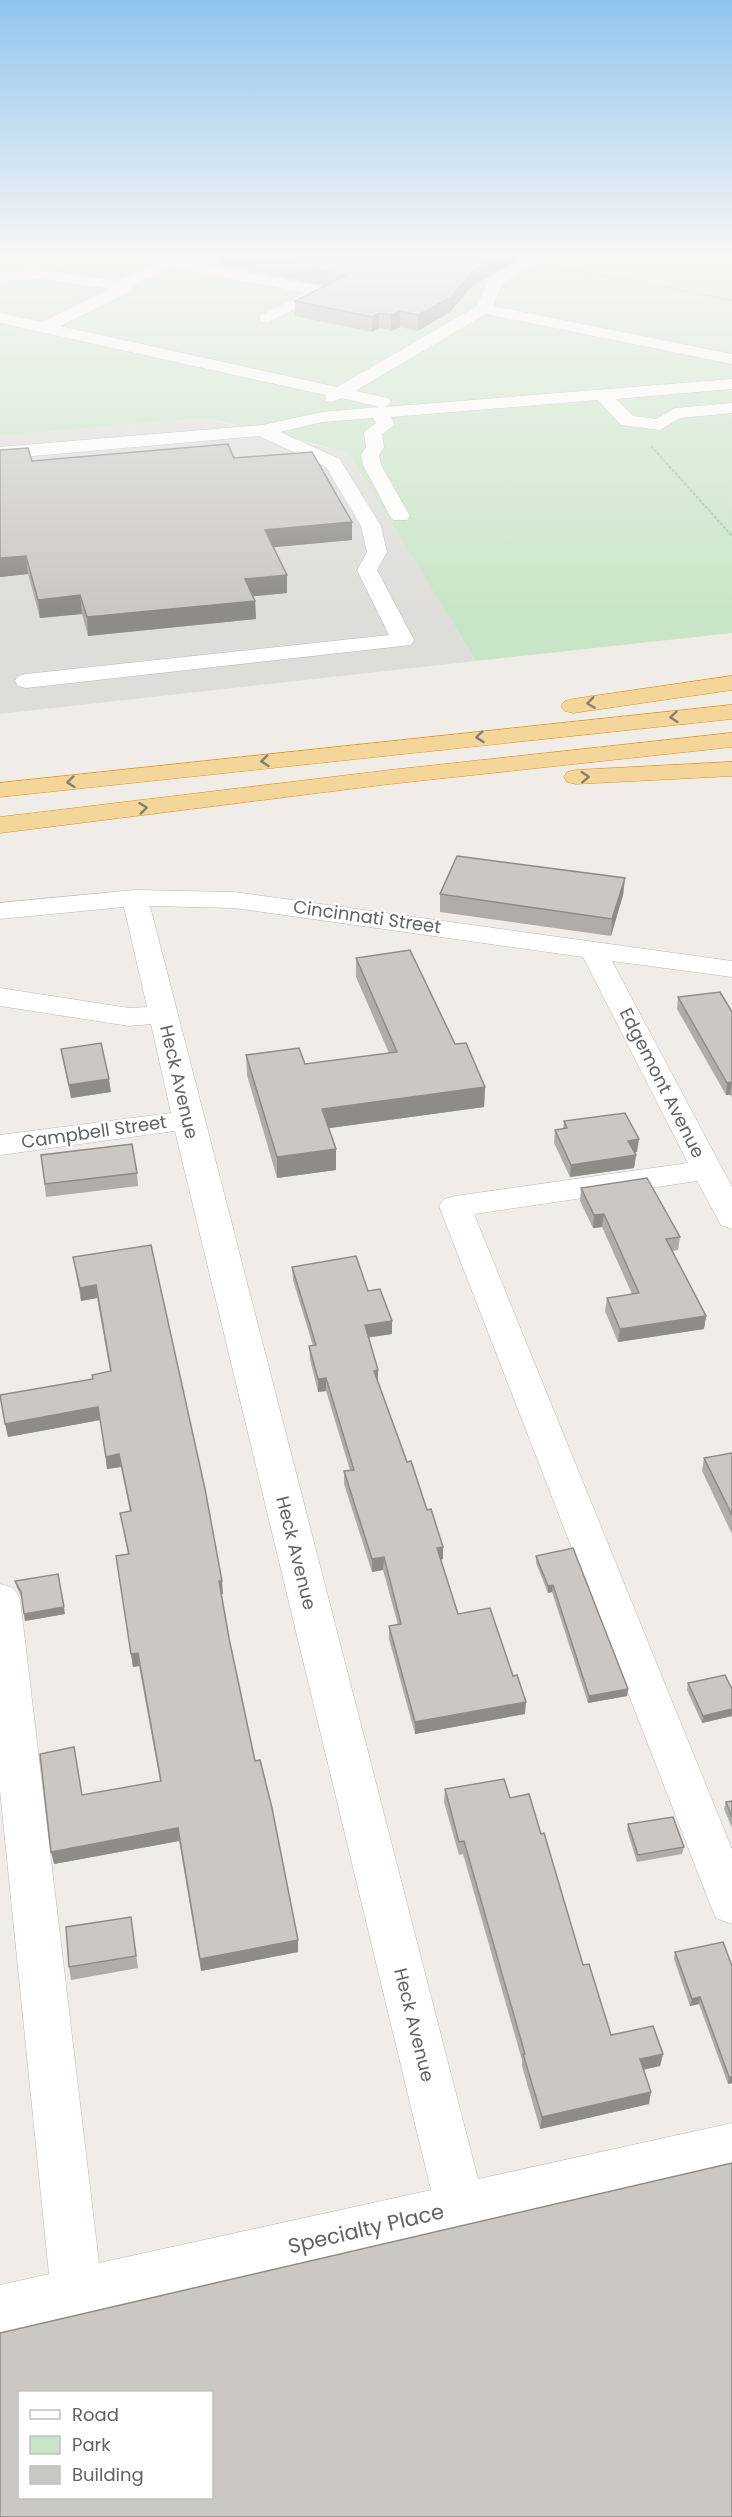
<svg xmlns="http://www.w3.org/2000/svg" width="732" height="2517" font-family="Poppins,sans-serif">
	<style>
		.industrial { fill: #dfddda }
		.green { fill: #c9e5c7 }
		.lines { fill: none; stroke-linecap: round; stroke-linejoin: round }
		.minor-casing { stroke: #b5b8bb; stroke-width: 1 }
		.highway-casing { stroke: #e39115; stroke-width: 1 }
		.path { stroke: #a0c5a8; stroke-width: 2; stroke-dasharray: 3 1.5; stroke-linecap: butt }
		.minor { fill: #fff; fill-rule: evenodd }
		.highway { fill: #f4d69b; fill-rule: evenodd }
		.wall { fill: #afaca9 }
		.shaded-wall { fill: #8e8c89 }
		.building { fill: #cbc8c4; stroke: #8e8c89; stroke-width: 1.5; fill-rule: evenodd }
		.oneway { stroke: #848074 }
		.labels { text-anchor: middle; stroke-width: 4.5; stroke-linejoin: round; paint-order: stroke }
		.street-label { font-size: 18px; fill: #5f6367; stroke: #fff }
		.near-street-label { font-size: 21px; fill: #5f6367; stroke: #fff }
	</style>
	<rect width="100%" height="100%" fill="#f0ede8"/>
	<!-- industrial -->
	<polygon class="industrial" points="204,418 348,453 476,661 0,714 0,436"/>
	<!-- green -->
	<polygon class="green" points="0,254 732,254 732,633 476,661 348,453 262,430 204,418 0,436"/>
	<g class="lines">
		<!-- minor casing -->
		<g class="minor-casing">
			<g id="minor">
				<polygon points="174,254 194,254 185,261 321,286 329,291 267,323 261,321 259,318 261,315 305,293 171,267 132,285 132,291 60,326 337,387 477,306 489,278 532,254 551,254 502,284 493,306 732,354 732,364 486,314 355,391 388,398 391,402 385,407 732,379 732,389 616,399 633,416 656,419 675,408 732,403 732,413 680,418 660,430 621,425 598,400 391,417 395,425 382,434 384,447 379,455 381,465 410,516 407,520 393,520 390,516 363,465 361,455 366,447 364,432 376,423 373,418 322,422 280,432 340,459 342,463 381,526 387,552 377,570 414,640 411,645 26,688 18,686 15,681 18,676 26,674 389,635 357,570 367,552 361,526 326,467 259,436 0,459 0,447 262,425 322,412 379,407 342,398 332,402 326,401 325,395 0,323 0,313 42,322 110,289 41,279 0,281 0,271 41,269 116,281"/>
				<polygon points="135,890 234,892 732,961 732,977 612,961 732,1187 732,1229 721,1225 697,1181 474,1214 732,1849 732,1924 716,1918 710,1904 439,1206 444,1199 455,1196 688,1163 583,957 234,908 150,906 478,2179 732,2123 732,2171 0,2337 0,2285 49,2274 0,1790 0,1584 14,1588 20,1599 99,2263 431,2190 175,1131 0,1155 0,1135 171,1113 151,1024 129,1026 0,1006 0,988 129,1008 147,1007 124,907 0,919 0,903"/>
			</g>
		</g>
		<!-- highway casing -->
		<g class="highway-casing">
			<g id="highway">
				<polygon points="732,676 732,690 573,713 565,711 561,706 565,701 573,699"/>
				<polygon points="732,705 732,719 0,797 0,783"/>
				<polygon points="732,733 732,747 390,784 0,833 0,817 390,770"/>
				<polygon points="732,762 732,776 576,784 567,782 564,777 567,772 576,770"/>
			</g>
		</g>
		<!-- path -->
		<g class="path">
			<polyline points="562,268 732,300"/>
			<polyline points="651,446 732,536"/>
		</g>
		<!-- minor -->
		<use href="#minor" class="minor"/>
		<!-- highway -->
		<use href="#highway" class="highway"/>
	</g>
	<!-- wall -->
	<g class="wall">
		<polygon points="220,254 524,254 521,258 473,285 450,312 418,331 400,327 391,331 379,328 372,332 295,316 295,301 325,286 221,264"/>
		<polygon points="0,450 32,461 234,458 352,522 352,540 273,547 287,593 253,596 255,601 256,619 88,636 82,614 40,618 28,574 0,577"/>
		<polygon points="625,878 623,895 611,936 440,912 440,894"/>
		<polygon points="356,958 455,1044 485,1087 484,1107 329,1128 336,1149 336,1170 277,1178 247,1075 246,1055 305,1064 389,1053 356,977"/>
		<polygon points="678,997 732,1012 732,1097 730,1095 726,1095 677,1009"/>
		<polygon points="61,1049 111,1092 71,1098 63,1061"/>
		<polygon points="564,1121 637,1152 634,1152 636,1155 634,1168 570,1177 554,1143 555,1130 563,1129"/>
		<polygon points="41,1155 137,1173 138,1186 46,1197"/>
		<polygon points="581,1188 680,1237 678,1250 672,1251 706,1316 704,1329 618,1342 605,1311 607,1298 632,1294 602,1227 593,1228 580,1201"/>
		<polygon points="151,1245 223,1594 221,1594 229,1638 255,1761 298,1952 201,1971 179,1841 54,1864 82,1795 160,1781 139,1666 133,1667 116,1556 128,1554 120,1513 130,1511 121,1467 107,1469 100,1420 8,1437 0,1395 92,1379 110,1371 97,1298 81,1301 73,1257"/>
		<polygon points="292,1267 368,1291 392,1334 369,1337 378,1383 443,1559 441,1560 458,1614 525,1714 415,1734 389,1639 389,1626 398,1625 383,1570 372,1572 344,1484 344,1471 350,1470 326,1391 318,1392 310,1359 309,1346 313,1346 293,1280"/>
		<polygon points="732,1453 732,1534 702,1471 704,1458"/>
		<polygon points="536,1556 628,1689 627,1696 588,1703 552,1592 548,1593 536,1563"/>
		<polygon points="15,1581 65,1614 25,1621 22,1598 17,1588"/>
		<polygon points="688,1683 732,1689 732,1716 702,1723 687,1690"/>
		<polygon points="445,1789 510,1798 541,1834 583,1965 611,2035 663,2054 660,2066 643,2070 649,2104 540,2129 522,2066 522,2060 463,1854 459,1855 444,1802"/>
		<polygon points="732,1801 732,1828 724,1809 726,1802"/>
		<polygon points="628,1824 684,1847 682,1854 637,1862 627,1830"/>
		<polygon points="131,1917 138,1968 71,1980 69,1967"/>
		<polygon points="675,1952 732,1966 732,2083 728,2084 699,2004 690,2006 674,1959"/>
	</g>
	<!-- shaded-wall -->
	<g class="shaded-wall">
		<polygon points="502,254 524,254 521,258 473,285 450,312 418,331 418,315 474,270"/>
		<polygon points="400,311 400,327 391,331 391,315"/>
		<polygon points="379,313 379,328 372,332 372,317"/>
		<polygon points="352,522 352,540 266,548 265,530"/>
		<polygon points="26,556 28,574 0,577 0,558"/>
		<polygon points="287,575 287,593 246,597 245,579"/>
		<polygon points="80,595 82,614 40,618 38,600"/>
		<polygon points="255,601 256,619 88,636 87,617"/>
		<polygon points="625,878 623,895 611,936 612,919"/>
		<polygon points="109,1079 111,1092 71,1098 69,1085"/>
		<polygon points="732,1082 730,1095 726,1095 727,1083"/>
		<polygon points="485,1087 484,1107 323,1129 322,1109"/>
		<polygon points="639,1139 637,1152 627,1154 628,1141"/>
		<polygon points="336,1149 336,1170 277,1178 277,1157"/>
		<polygon points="636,1155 634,1168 570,1177 571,1165"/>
		<polygon points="604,1214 602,1227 593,1228 594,1215"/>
		<polygon points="96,1285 97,1298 81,1301 80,1288"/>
		<polygon points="706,1316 704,1329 618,1342 620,1329"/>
		<polygon points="392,1321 392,1334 365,1338 365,1325"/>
		<polygon points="378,1370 378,1383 374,1371"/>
		<polygon points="326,1378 326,1391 318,1392 318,1379"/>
		<polygon points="98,1407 100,1420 8,1437 5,1424"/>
		<polygon points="119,1454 121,1467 107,1469 106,1457"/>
		<polygon points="443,1547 443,1559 437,1560 437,1548"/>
		<polygon points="384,1557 383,1570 372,1572 372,1559"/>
		<polygon points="219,1581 222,1581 223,1594 220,1594"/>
		<polygon points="553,1585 552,1592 548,1593 548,1586"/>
		<polygon points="64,1607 65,1614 25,1621 24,1614"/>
		<polygon points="138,1653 139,1666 133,1667 131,1654"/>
		<polygon points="628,1689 627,1696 588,1703 589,1696"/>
		<polygon points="526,1702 525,1714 415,1734 415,1722"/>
		<polygon points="732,1709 732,1716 702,1723 703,1716"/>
		<polygon points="178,1828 179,1841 54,1864 51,1852"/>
		<polygon points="298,1940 298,1952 201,1971 200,1959"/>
		<polygon points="700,1997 699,2004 690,2006 692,1999"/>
		<polygon points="663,2054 660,2066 637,2071 640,2059"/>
		<polygon points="729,2077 732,2077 732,2083 728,2084"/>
		<polygon points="651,2092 649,2104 540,2129 542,2117"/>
	</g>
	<!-- building -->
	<g class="building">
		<polygon points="243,254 502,254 474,270 451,297 418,315 400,311 391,315 379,313 372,317 295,301 346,275"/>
		<polygon points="228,444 234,458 312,452 352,522 265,530 287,575 245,579 255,601 87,617 80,595 38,600 26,556 0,558 0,450 28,448 32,461"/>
		<polygon points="457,856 625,878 612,919 440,894"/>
		<polygon points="410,950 455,1044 466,1043 485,1087 322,1109 336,1149 277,1157 246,1055 299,1048 305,1064 397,1052 356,958"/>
		<polygon points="720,992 732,1012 732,1082 727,1083 678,997"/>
		<polygon points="101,1043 109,1079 69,1085 61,1049"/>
		<polygon points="625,1113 639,1139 628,1141 636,1155 571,1165 555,1130 567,1128 564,1121"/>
		<polygon points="132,1144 137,1173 45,1184 41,1155"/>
		<polygon points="647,1178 680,1237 666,1239 706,1316 620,1329 607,1298 639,1293 604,1214 594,1215 581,1188"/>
		<polygon points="151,1245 205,1489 222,1581 219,1581 229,1638 255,1761 260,1760 272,1808 298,1940 200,1959 178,1828 51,1852 40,1754 74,1747 82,1795 161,1781 138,1653 131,1654 116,1556 129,1554 120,1513 131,1511 119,1454 106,1457 98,1407 5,1424 0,1395 93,1379 92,1375 111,1371 96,1285 80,1288 73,1257"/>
		<polygon points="356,1256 368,1291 380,1289 392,1321 365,1325 378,1370 374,1371 407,1462 411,1461 427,1510 431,1509 443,1547 437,1548 458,1614 490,1608 513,1676 517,1675 526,1702 415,1722 389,1626 401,1624 384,1557 372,1559 344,1471 354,1470 326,1378 318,1379 309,1346 316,1345 292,1267"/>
		<polygon points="732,1453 732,1515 704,1458"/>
		<polygon points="573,1548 628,1689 589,1696 553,1585 548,1586 536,1556"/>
		<polygon points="58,1574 64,1607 24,1614 21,1592 15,1581"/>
		<polygon points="725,1675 732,1689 732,1709 703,1716 688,1683"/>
		<polygon points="504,1779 510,1798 529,1794 541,1834 544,1833 583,1965 589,1964 611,2035 653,2026 663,2054 640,2059 651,2092 542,2117 523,2054 525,2054 464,1841 459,1842 445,1789"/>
		<polygon points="732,1801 732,1817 726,1802"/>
		<polygon points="673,1817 684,1847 638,1855 628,1824"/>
		<polygon points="131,1917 136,1956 69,1967 66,1927"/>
		<polygon points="723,1942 732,1966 732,2077 729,2077 700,1997 692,1999 675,1952"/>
		<path d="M732,2163V2517H0V2333ZM20,2392H212V2498H20Z"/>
	</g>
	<!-- one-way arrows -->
	<defs><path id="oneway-chevron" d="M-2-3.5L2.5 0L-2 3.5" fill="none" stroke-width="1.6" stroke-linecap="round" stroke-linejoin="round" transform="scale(1.5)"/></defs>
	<g class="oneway">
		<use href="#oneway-chevron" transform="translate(591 703) rotate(172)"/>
		<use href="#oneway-chevron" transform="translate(674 717) rotate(175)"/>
		<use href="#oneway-chevron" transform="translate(480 737) rotate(174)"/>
		<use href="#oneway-chevron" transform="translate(265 761) rotate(174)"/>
		<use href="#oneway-chevron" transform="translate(585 777) rotate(-3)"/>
		<use href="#oneway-chevron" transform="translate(71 782) rotate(174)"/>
		<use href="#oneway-chevron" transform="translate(143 808) rotate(-7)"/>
	</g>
	<!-- sky -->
	<linearGradient id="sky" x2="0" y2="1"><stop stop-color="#91c5ee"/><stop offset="0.42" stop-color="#f8f7f5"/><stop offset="1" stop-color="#f8f7f5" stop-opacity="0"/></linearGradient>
	<rect width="732" height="607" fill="url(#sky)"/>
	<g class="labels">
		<!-- street labels -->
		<g class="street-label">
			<text transform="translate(367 917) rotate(8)" y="6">Cincinnati Street</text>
			<text transform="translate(179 1082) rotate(77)" y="6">Heck Avenue</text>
			<text transform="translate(662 1083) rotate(63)" y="6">Edgemont Avenue</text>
			<text transform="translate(94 1132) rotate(-8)" y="6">Campbell Street</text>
			<text transform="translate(296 1553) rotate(76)" y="6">Heck Avenue</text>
			<text transform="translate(414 2025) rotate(76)" y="6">Heck Avenue</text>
		</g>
		<!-- near-street labels -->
		<g class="near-street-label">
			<text transform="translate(366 2229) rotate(-13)" y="7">Specialty Place</text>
		</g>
	</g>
	<!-- legend -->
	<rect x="18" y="2391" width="195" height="108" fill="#ffffff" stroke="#bfc1c2" stroke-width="1.5"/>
	<rect x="30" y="2410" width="30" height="9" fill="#ffffff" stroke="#bfc1c2" stroke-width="1.5"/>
	<text x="72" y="2421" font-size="18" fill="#5f6367">Road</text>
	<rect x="30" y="2436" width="30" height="18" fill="#c9e5c7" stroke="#bfc1c2" stroke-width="1.5"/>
	<text x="72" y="2451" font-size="18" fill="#5f6367">Park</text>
	<rect x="30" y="2466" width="30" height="18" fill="#cbc8c4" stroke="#bfc1c2" stroke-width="1.5"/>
	<text x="72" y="2481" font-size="18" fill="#5f6367">Building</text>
</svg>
